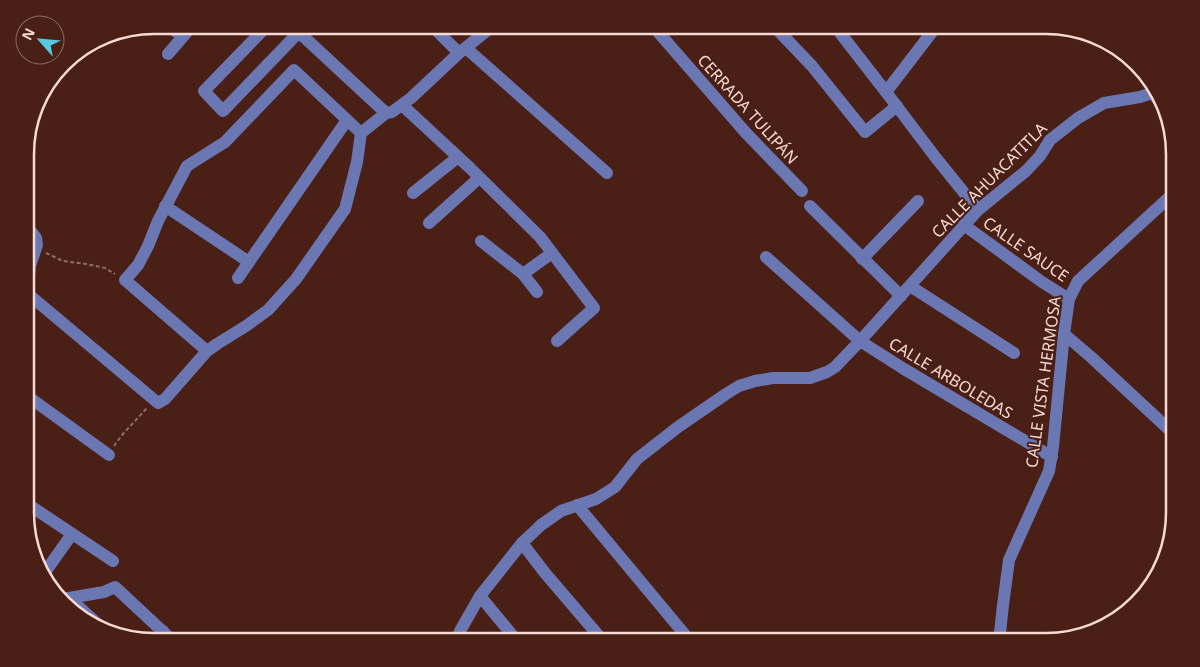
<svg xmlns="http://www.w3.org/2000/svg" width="1200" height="667" font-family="'Noto Sans',sans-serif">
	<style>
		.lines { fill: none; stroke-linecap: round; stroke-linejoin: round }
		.path { stroke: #916d64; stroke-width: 2; stroke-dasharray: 4 2.5; stroke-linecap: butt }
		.minor { stroke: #6a77b3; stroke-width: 12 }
		.labels { text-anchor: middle; stroke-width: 4; stroke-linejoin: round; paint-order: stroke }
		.street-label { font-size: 16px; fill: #f7dad3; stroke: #491f16 }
		.rim { fill: none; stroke: #f7dad3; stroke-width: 2.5 }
	</style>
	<rect width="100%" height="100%" fill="#491f16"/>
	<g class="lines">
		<!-- path -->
		<g class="path">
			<polyline points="46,253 63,261 86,264 105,268 115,274"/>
			<polyline points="114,446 122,435 147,408"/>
		</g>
		<!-- minor -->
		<g class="minor">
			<polyline points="165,25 183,36"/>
			<polyline points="268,25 204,91 223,111 299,32"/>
			<polyline points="291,25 386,113"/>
			<polyline points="431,25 459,53"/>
			<polyline points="652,25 746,133 802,191"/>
			<polyline points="773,25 812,66 865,132 897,106"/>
			<polyline points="834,25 886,92"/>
			<polyline points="932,32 886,92 936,158 978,210"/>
			<polyline points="466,48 607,173"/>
			<polyline points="168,54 193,25"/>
			<polyline points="1152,93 1161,103"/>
			<polyline points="402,105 470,168 540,237 594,308 557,341"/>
			<polyline points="361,133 386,113 392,112 411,98 459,53 494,25"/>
			<polyline points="413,193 458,157"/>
			<polyline points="165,206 249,262"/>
			<polyline points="810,206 901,296"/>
			<polyline points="429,223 479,178"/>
			<polyline points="26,225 36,238 37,245 30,266 26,307"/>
			<polyline points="964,225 1042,282 1069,299"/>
			<polyline points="481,241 523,274 537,292"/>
			<polyline points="766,257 860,341 904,369 1052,457"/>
			<polyline points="862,259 918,201"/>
			<polyline points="523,274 552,253"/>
			<polyline points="238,278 347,120"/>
			<polyline points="910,286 1014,353"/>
			<polyline points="27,293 158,403 165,399 207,351 217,344 246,326 268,310 296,279 345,209 357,162 361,133"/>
			<polyline points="1064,334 1091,357 1175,435"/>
			<polyline points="207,351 125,280 138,265 148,246 158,221 187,166 225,142 294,70 361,133"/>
			<polyline points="26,395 109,455"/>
			<polyline points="26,503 113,561"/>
			<polyline points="577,505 691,642"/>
			<polyline points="522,543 545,573 604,642"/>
			<polyline points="43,575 72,534"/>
			<polyline points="480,596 518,642"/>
			<polyline points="60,598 69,598 104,592 115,587 174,642"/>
			<polyline points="69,598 102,628"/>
			<polyline points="152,642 163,631"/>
			<polyline points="457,642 460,631 480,596 522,543 541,525 561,511 596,499 615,487 637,459 678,427 726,394 739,386 755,381 773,378 810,378 827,372 835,367 860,341 978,210 1026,171 1040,156 1050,140 1078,118 1104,103 1140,97 1152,93 1156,90"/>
			<polyline points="999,642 1003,605 1009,560 1049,471 1053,447 1064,334 1069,299 1078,281 1175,192"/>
		</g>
	</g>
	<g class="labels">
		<!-- street labels -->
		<g class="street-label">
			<text transform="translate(748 109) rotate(48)" y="6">CERRADA TULIPÁN</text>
			<text transform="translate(989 180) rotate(-45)" y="6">CALLE AHUACATITLA</text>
			<text transform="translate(1026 249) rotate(35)" y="6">CALLE SAUCE</text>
			<text transform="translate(951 378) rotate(31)" y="6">CALLE ARBOLEDAS</text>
			<text transform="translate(1043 382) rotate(-82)" y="6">CALLE VISTA HERMOSA</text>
		</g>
	</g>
	<!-- crop -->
	<path d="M0 0H1200V667H0ZM154 34H1046A120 120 0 0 1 1166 154V513A120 120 0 0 1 1046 633H154A120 120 0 0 1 34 513V154A120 120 0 0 1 154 34Z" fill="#491f16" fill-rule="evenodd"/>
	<path class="rim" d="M154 34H1046A120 120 0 0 1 1166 154V513A120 120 0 0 1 1046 633H154A120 120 0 0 1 34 513V154A120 120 0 0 1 154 34Z"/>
	<!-- north arrow -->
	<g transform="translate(40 40) rotate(297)"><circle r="24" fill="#491f16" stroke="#8f6a62"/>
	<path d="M0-4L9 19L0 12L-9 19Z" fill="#56c9e1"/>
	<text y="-8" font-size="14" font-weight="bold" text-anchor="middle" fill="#f7dad3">N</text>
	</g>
</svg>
